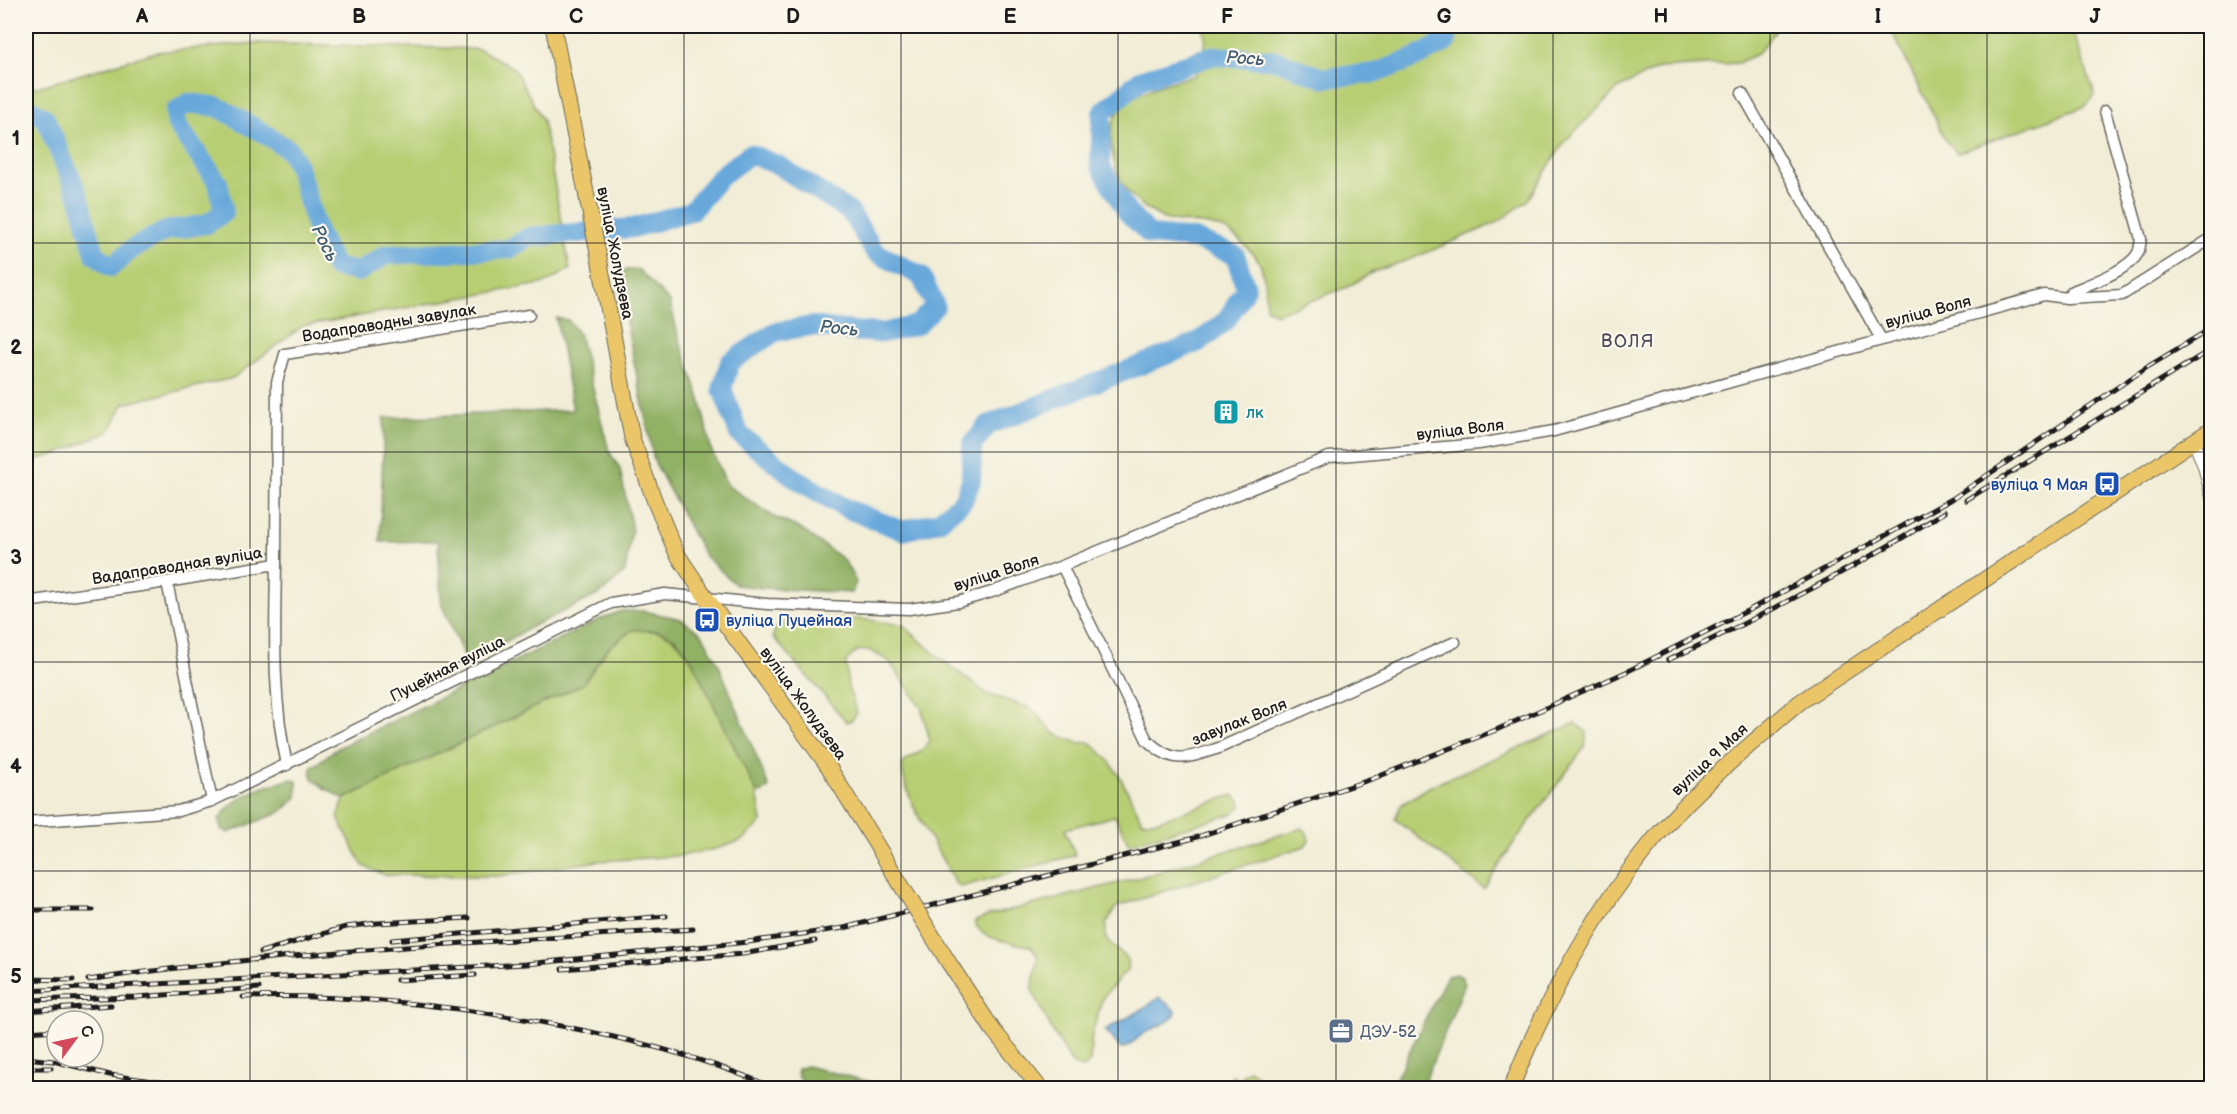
<svg xmlns="http://www.w3.org/2000/svg" width="2237" height="1114" font-family="'Balsamiq Sans',sans-serif">
	<style>
		.green { fill: #b7ce73; stroke: #6a7548; stroke-width: 1.5 }
		.forest { fill: #91b165; stroke: #566640; stroke-width: 1.5 }
		.water { fill: #67a8db; stroke: #42627c; stroke-width: 1.5 }
		.lines { fill: none; stroke-linecap: round; stroke-linejoin: round }
		.river { stroke: #67a8db; stroke-width: 20 }
		.minor-casing { stroke: #67655d; stroke-width: 13 }
		.tertiary-casing { stroke: #67655d; stroke-width: 14 }
		.primary-casing { stroke: #67655d; stroke-width: 17 }
		.minor { stroke: #fff; stroke-width: 10 }
		.tertiary { stroke: #fff; stroke-width: 12 }
		.primary { stroke: #ebc669; stroke-width: 15 }
		.rail-casing { stroke: #1c1c1c; stroke-width: 5 }
		.rail { stroke: #fbf7ec; stroke-width: 3; stroke-dasharray: 9; stroke-linecap: butt }
		.primary-bridge-casing { stroke: #67655d; stroke-width: 17; stroke-linecap: butt }
		.primary-bridge { stroke: #ebc669; stroke-width: 15 }
		.grid { fill: none; stroke: #1c1c1c; stroke-width: 1.5; stroke-opacity: 0.55 }
		.labels { text-anchor: middle; stroke-width: 4.5; stroke-linejoin: round; paint-order: stroke }
		.street-label { font-size: 16px; fill: #1c1c1c; stroke: #fbf7ec }
		.culture-label { font-size: 16px; fill: #0d838f; stroke: #fbf7ec; text-anchor: start }
		.transit-label { font-size: 16px; fill: #164399; stroke: #fbf7ec; text-anchor: end }
		.service-label { font-size: 16px; fill: #4e5e75; stroke: #fbf7ec; text-anchor: start }
		.water-label { font-size: 18px; font-style: italic; fill: #3e5b72; stroke: #fbf7ec }
		.neighbourhood-label { font-size: 18px; letter-spacing: 1.5px; fill: #4d4a5a; stroke: #fbf7ec }
		.neatline { fill: none; stroke: #1c1c1c; stroke-width: 2 }
		.grid-label { font-size: 20px; text-anchor: middle; font-weight: bold; fill: #1c1c1c }
	</style>
	<rect width="100%" height="100%" fill="#fbf7ec"/>
	<filter id="ink" filterUnits="userSpaceOnUse"><feTurbulence type="fractalNoise" baseFrequency=".0167" numOctaves="2"/><feDisplacementMap in="SourceGraphic" scale="12" xChannelSelector="R" yChannelSelector="G"/><feConvolveMatrix kernelMatrix="1 2 1 2 8 2 1 2 1" color-interpolation-filters="sRGB"/></filter>
	<filter id="wash" filterUnits="userSpaceOnUse"><feTurbulence type="fractalNoise" baseFrequency=".008" numOctaves="4" result="noise"/><feDisplacementMap in="SourceGraphic" scale="24" xChannelSelector="R" yChannelSelector="G"/><feGaussianBlur stdDeviation="1.35" result="paint"/><feColorMatrix in="noise" values="0 0 0 0 0 0 0 0 0 0 0 0 0 0 0 0 0 1.4 0 .05"/><feComposite in="paint" operator="in"/></filter>
	<g filter="url(#wash)">
		<rect width="100%" height="100%" fill="#f1edd6"/>
		<!-- green -->
		<g class="green">
			<path d="M1203,26H1769L1775,32L1757,54L1738,63L1659,68L1619,88L1565,141L1527,201L1498,222L1416,257L1373,272L1347,287L1276,314L1266,308C1265,292 1266,267 1254,255C1246,247 1234,233 1223,229C1206,221 1183,225 1165,219C1159,217 1154,213 1149,210C1122,194 1112,168 1111,137C1110,94 1164,84 1195,75L1206,41Z"/>
			<polygon points="1889,26 2071,26 2095,95 2086,106 1957,153 1947,142"/>
			<polygon points="256,43 479,49 514,68 543,121 570,269 546,283 303,326 233,378 123,404 109,432 51,456 26,462 26,88 38,87 156,52"/>
			<path d="M790,619H861L903,625L935,654L987,694L1031,708L1055,734L1079,743L1089,742C1117,762 1127,791 1142,821H1156L1233,795L1240,801L1241,807L1232,814L1129,844L1115,816L1065,829L1075,855L961,887L955,883C940,851 899,795 903,762L922,751L930,741L921,707L889,661L869,650L857,651L846,661L848,687L857,713L852,720L847,722L773,637L775,629Z"/>
			<path d="M632,630C667,631 670,631 691,659L757,793L762,822L743,840L716,849L679,856L598,861L498,876L385,875L363,866L338,818L344,799L583,684L608,648Z"/>
			<polygon points="1575,723 1587,732 1585,747 1515,841 1484,889 1395,819 1401,805 1429,787"/>
			<path d="M1302,828L1307,833L1309,840L1305,846L1116,907L1106,924V939L1128,960V969L1103,997L1092,1034L1090,1062L1084,1068L1073,1065L1052,1030L1032,990L1038,957L1032,947C1013,942 983,942 974,922L988,916L1138,878Z"/>
			<polygon points="1249,1070 1276,1088 1223,1088 1233,1075 1241,1079 1244,1073"/>
		</g>
		<!-- forest -->
		<g class="forest">
			<polygon points="625,270 639,270 670,302 678,335 700,399 711,449 727,485 774,517 799,528 844,560 856,582 852,593 763,588 736,585 704,555 654,461 617,277"/>
			<polygon points="556,318 568,320 579,334 609,451 620,469 632,529 625,572 600,594 533,626 467,664 441,603 438,541 380,542 384,418 573,410"/>
			<polygon points="621,611 644,611 681,619 702,634 718,663 769,787 763,792 757,793 691,659 676,639 659,631 632,630 608,648 583,684 344,799 324,788 312,778 311,768 336,749 596,621"/>
			<path d="M292,779L297,781V797L281,812L228,833L221,829L219,820C233,794 266,786 292,779Z"/>
			<polygon points="1456,974 1462,977 1465,984 1422,1088 1391,1088 1447,976"/>
			<polygon points="806,1066 895,1088 812,1088 798,1078 797,1069"/>
		</g>
		<!-- water -->
		<polygon class="water" points="1159,997 1176,1011 1175,1015 1169,1021 1143,1034 1127,1047 1121,1049 1105,1030 1145,1008"/>
		<g class="lines">
			<!-- river -->
			<polyline class="river" points="26,107 45,118 80,200 95,254 111,267 132,249 165,231 207,224 224,212 218,183 177,125 175,112 188,103 218,107 265,134 289,150 298,167 318,234 335,267 358,272 386,255 509,249 529,237 633,228 691,211 722,175 750,154 778,165 850,212 875,252 921,276 935,306 917,325 883,333 852,331 812,326 775,332 730,362 722,389 739,434 796,479 845,508 903,531 939,521 963,501 971,481 972,445 988,425 1199,342 1226,321 1246,288 1235,255 1194,239 1150,235 1127,212 1100,165 1102,113 1140,80 1211,56 1276,60 1323,78 1376,73 1417,57 1446,42 1450,26"/>
		</g>
	</g>
	<g filter="url(#ink)">
		<g class="lines">
			<!-- minor casing -->
			<g class="minor-casing">
				<g id="minor">
					<polyline points="1742,93 1881,339"/>
					<path d="M2067,298L2071,292C2089,284 2128,271 2138,253C2140,249 2140,243 2141,239L2105,111"/>
					<polyline points="276,564 277,382 285,354 529,315"/>
					<path d="M1062,566L1147,740C1174,766 1187,758 1219,748L1455,642"/>
					<polyline points="167,582 212,801"/>
					<path d="M26,602L148,585L276,564C275,631 272,699 287,765"/>
					<polyline points="26,822 178,811 212,801 611,603 665,594 767,604 909,609 958,602 992,592 1062,566 1329,457 1479,444 1554,431 2044,295 2067,298 2122,295 2212,238"/>
				</g>
			</g>
			<!-- tertiary casing -->
			<g class="tertiary-casing">
				<polyline id="tertiary" points="2194,441 2204,466 2212,497"/>
			</g>
			<!-- primary casing -->
			<g class="primary-casing">
				<g id="primary">
					<polyline points="553,26 600,263 632,438 655,502 677,554 705,596 828,766 887,862"/>
					<polyline points="949,963 993,1030 1040,1088"/>
					<path d="M1511,1088C1544,1006 1587,924 1642,854C1687,796 1745,749 1800,702L2212,429"/>
				</g>
			</g>
			<!-- minor -->
			<use href="#minor" class="minor"/>
			<!-- tertiary -->
			<use href="#tertiary" class="tertiary"/>
			<!-- primary -->
			<use href="#primary" class="primary"/>
			<!-- rail casing -->
			<g class="rail-casing">
				<g id="rail">
					<polyline points="1966,500 2212,349"/>
					<path d="M1668,660C1763,616 1856,567 1945,512"/>
					<polyline points="26,910 93,910"/>
					<polyline points="392,940 666,916"/>
					<polyline points="261,952 346,927 377,923 469,918"/>
					<polyline points="562,969 743,954 815,941"/>
					<polyline points="26,979 73,980"/>
					<path d="M88,980C288,950 491,942 693,929"/>
					<polyline points="397,980 475,975"/>
					<polyline points="26,991 526,964 748,942 844,928 1194,838 1372,779 1496,730 1626,672 1753,608 1952,499 2149,366 2212,328"/>
					<path d="M243,997C346,994 450,1005 551,1024C629,1039 701,1056 774,1088"/>
					<polyline points="26,1000 137,997 259,988"/>
					<polyline points="26,1011 111,1005"/>
					<polyline points="26,1032 57,1030"/>
					<polyline points="26,1058 53,1061 110,1075 201,1088"/>
					<polyline points="26,1068 51,1068"/>
				</g>
			</g>
			<!-- rail -->
			<use href="#rail" class="rail"/>
			<!-- primary-bridge casing -->
			<g class="primary-bridge-casing">
				<polyline id="primary-bridge" points="887,862 949,963"/>
			</g>
			<!-- primary-bridge -->
			<use href="#primary-bridge" class="primary-bridge"/>
		</g>
	</g>
	<!-- grid -->
	<path class="grid" d="M250,26V1088M467,26V1088M684,26V1088M901,26V1088M1118,26V1088M1336,26V1088M1553,26V1088M1770,26V1088M1987,26V1088M26,243H2212M26,452H2212M26,662H2212M26,871H2212"/>
	<!-- icons -->
	<defs>
		<g id="building-square" transform="scale(1.35)"><rect x="-9" y="-9" width="18" height="18" rx="4" fill="#0f9aa8" stroke="#fbf7ec"/><path d="M-4-6H4V6H1V3H-1V6H-4ZM-2.5-4.3h1.7v1.8h-1.7ZM.8-4.3h1.7v1.8H.8ZM-2.5-1h1.7V.8h-1.7ZM.8-1h1.7V.8H.8Z" fill="#fff"/></g>
		<g id="bus-square" transform="scale(1.35)"><rect x="-9" y="-9" width="18" height="18" rx="4" fill="#1a4fb4" stroke="#fbf7ec"/><path d="M-5-6H5V4H4V6H2V4H-2V6H-4V4H-5ZM-3.5-4V0h7V-4ZM-3.5 1.2v1.5H-2V1.2ZM2 1.2v1.5H3.5V1.2Z" fill="#fff"/></g>
		<g id="office-square" transform="scale(1.35)"><rect x="-9" y="-9" width="18" height="18" rx="4" fill="#5c6f8a" stroke="#fbf7ec"/><path d="M-6-3h4V-5.5h4V-3h4V5H-6ZM-1-4.5V-3h2v-1.5ZM-6 0V1H6V0Z" fill="#fff"/></g>
	</defs>
	<g fill-rule="evenodd">
		<use href="#building-square" x="1226" y="412"/>
		<use href="#bus-square" x="2107" y="484"/>
		<use href="#bus-square" x="707" y="620"/>
		<use href="#office-square" x="1341" y="1031"/>
	</g>
	<g class="labels">
		<!-- street labels -->
		<g class="street-label">
			<text transform="translate(616 253) rotate(79)" y="6">вуліца Жолудзева</text>
			<text transform="translate(1928 311) rotate(-15)" y="6">вуліца Воля</text>
			<text transform="translate(389 322) rotate(-9)" y="6">Водаправодны завулак</text>
			<text transform="translate(1460 429) rotate(-7)" y="6">вуліца Воля</text>
			<text transform="translate(177 565) rotate(-9)" y="6">Вадаправодная вуліца</text>
			<text transform="translate(996 572) rotate(-18)" y="6">вуліца Воля</text>
			<text transform="translate(447 668) rotate(-27)" y="6">Пуцейная вуліца</text>
			<text transform="translate(804 703) rotate(54)" y="6">вуліца Жолудзева</text>
			<text transform="translate(1239 721) rotate(-22)" y="6">завулак Воля</text>
			<text transform="translate(1709 759) rotate(-43)" y="6">вуліца 9 Мая</text>
		</g>
		<!-- culture labels -->
		<g class="culture-label">
			<text x="1246" y="418">лк</text>
		</g>
		<!-- transit labels -->
		<g class="transit-label">
			<text x="2088" y="490">вуліца 9 Мая</text>
			<text x="726" y="626" text-anchor="start">вуліца Пуцейная</text>
		</g>
		<!-- service labels -->
		<g class="service-label">
			<text x="1360" y="1037">ДЭУ-52</text>
		</g>
		<!-- water labels -->
		<g class="water-label">
			<text transform="translate(1245 58) rotate(4)" y="6">Рось</text>
			<text transform="translate(325 243) rotate(63)" y="6">Рось</text>
			<text transform="translate(839 328) rotate(6)" y="6">Рось</text>
		</g>
		<!-- neighbourhood labels -->
		<g class="neighbourhood-label">
			<text x="1628" y="347">ВОЛЯ</text>
		</g>
	</g>
	<!-- margin -->
	<rect width="2237" height="1114" fill="none" stroke="#fbf7ec" stroke-width="66"/>
	<!-- north arrow -->
	<g transform="translate(75 1039) rotate(57)"><circle r="28" fill="#fbf7ec" stroke="#a29f99" stroke-width="1.5"/>
	<path d="M0-4.5L10 22L0 15L-10 22Z" fill="#d1495b"/>
	<text y="-9" font-size="16" font-weight="bold" text-anchor="middle" fill="#1c1c1c">С</text>
	</g>
	<rect x="33" y="33" width="2171" height="1048" class="neatline"/>
	<g class="grid-label">
		<text x="142" y="23">A</text>
		<text x="359" y="23">B</text>
		<text x="576" y="23">C</text>
		<text x="793" y="23">D</text>
		<text x="1010" y="23">E</text>
		<text x="1227" y="23">F</text>
		<text x="1444" y="23">G</text>
		<text x="1661" y="23">H</text>
		<text x="1878" y="23">I</text>
		<text x="2095" y="23">J</text>
		<text x="16" y="145">1</text>
		<text x="16" y="354">2</text>
		<text x="16" y="564">3</text>
		<text x="16" y="773">4</text>
		<text x="16" y="983">5</text>
	</g>
</svg>
